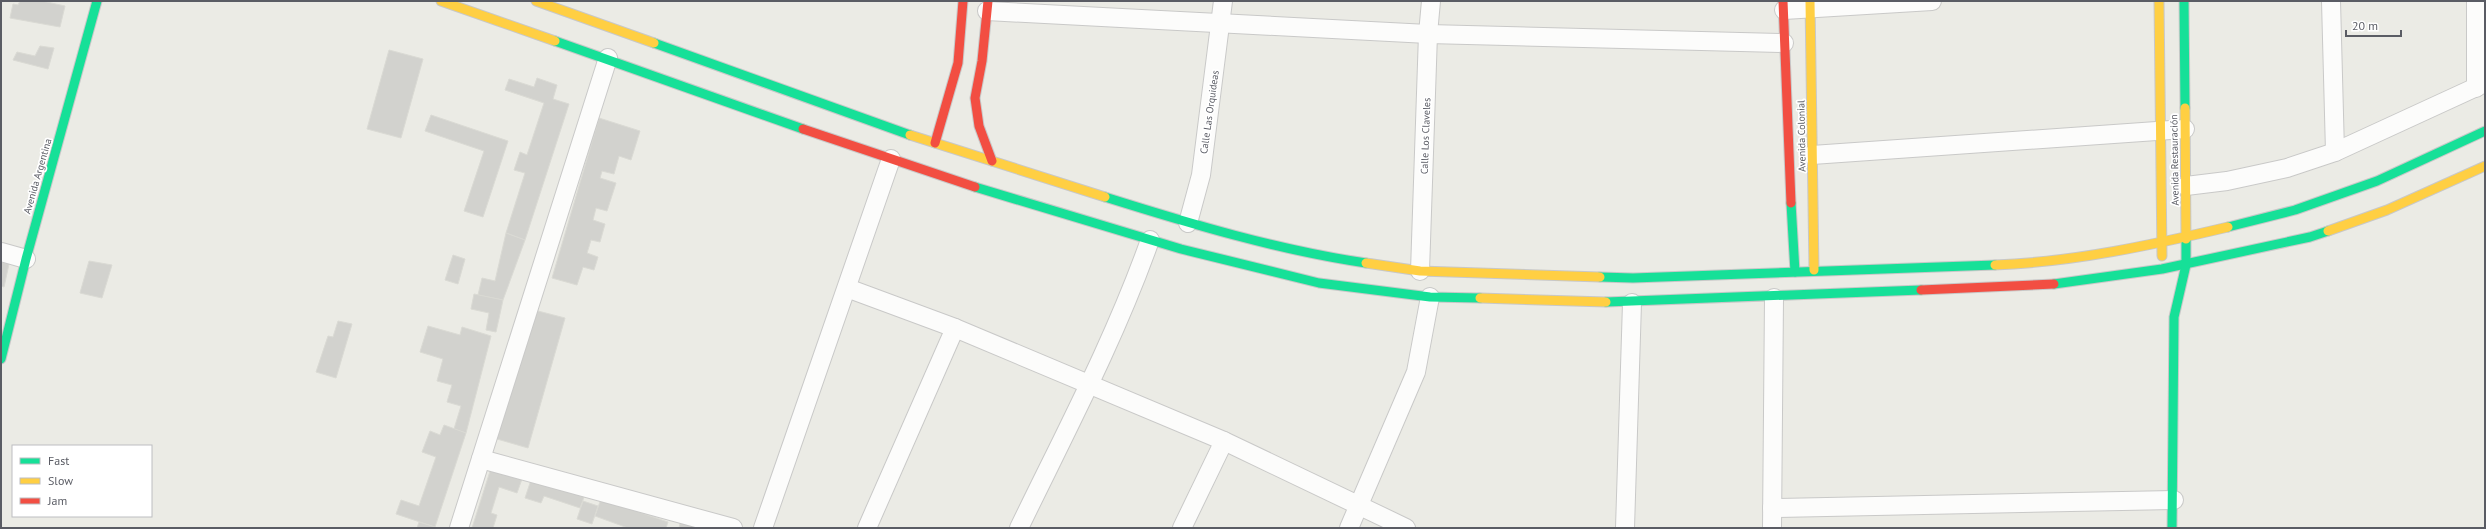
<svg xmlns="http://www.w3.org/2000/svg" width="2486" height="529" font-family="'PT Sans',sans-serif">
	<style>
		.building { fill: #d2d2ce; stroke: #dadad4 }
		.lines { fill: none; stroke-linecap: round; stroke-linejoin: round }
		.street-casing { stroke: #c9c9c8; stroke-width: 20 }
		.fast-casing { stroke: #c8c8c8; stroke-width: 11 }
		.slow-casing { stroke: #c8c8c8; stroke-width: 11 }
		.jam-casing { stroke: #c8c8c8; stroke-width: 11 }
		.street { stroke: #fcfcfb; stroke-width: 18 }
		.fast { stroke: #16e098; stroke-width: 9 }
		.slow { stroke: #ffcf43; stroke-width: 9 }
		.jam { stroke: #f24e42; stroke-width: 9 }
		.labels { text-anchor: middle; stroke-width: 3.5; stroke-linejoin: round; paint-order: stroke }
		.street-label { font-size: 10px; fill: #5a5c64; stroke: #fff }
	</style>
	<rect width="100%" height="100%" fill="#ebebe5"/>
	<!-- building -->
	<g class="building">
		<polygon points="20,1 42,1 65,6 60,27 10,18 13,4 18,5"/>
		<polygon points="40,46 54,48 48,69 13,60 17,52 35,56"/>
		<polygon points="389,50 423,59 401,138 367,129"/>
		<polygon points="537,78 557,85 553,99 569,104 525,240 506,233 525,173 514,170 520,152 527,155 544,103 505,90 509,79 534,87"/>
		<polygon points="431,115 508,141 483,217 464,211 484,151 425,131"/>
		<polygon points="599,118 640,131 631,160 619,156 614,174 602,171 600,178 616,183 607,211 596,208 593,220 605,224 600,242 591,240 587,253 598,257 594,270 583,267 577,285 552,278"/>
		<polygon points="506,233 525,240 503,300 478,295 482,278 495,281"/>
		<polygon points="453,255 465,259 458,284 445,280"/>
		<polygon points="89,261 112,265 102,298 80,293"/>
		<polygon points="1,262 9,264 4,287 1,286"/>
		<polygon points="474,294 503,300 496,332 486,330 489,313 471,309"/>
		<polygon points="534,310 565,318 528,448 497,439"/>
		<polygon points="338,321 352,324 336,378 316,372 328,336 333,337"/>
		<polygon points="428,326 460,335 462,327 491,336 466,433 454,429 461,406 447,402 452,385 437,381 443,359 420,352"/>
		<polygon points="444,425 466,433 435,527 396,514 401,500 419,506 436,457 422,452 430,431 440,435"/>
		<polygon points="491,468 522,479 517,493 499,487 491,513 497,515 493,528 472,528"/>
		<polygon points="531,480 584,497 580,508 544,496 541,503 525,498"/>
		<polygon points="601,499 668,522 666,528 628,528 595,516"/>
		<polygon points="583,501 598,506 592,524 577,519"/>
		<polygon points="682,515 703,528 679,528"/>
		<polygon points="419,522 435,527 435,528 417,528"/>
	</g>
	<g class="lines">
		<!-- street casing -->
		<g class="street-casing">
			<g id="street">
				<polyline points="2331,1 2335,152"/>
				<polyline points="2476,1 2476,88"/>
				<polyline points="1784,10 1932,1"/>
				<polyline points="987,11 1428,34 1784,43"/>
				<polyline points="1812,155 2185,129"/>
				<polyline points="2186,186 2227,181 2287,168 2335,152 2485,83"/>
				<polyline points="1188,223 1201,175 1223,1"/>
				<polyline points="1,252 26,259"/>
				<polyline points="1420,271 1428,34 1431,1"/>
				<polyline points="847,288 955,328 1224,441 1406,528"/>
				<polyline points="481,459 733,528"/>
				<polyline points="1772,508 2174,500"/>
				<polyline points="459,528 608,58"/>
				<polyline points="763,528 891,159"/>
				<polyline points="867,528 955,328"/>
				<path d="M1019,528C1065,433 1115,339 1150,240"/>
				<polyline points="1182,528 1224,441"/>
				<polyline points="1349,528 1416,372 1430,297"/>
				<polyline points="1625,528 1632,303"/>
				<polyline points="1772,528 1774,298"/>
			</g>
		</g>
		<!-- fast casing -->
		<g class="fast-casing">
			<g id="fast">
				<polyline points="2184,1 2185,108"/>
				<polyline points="555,41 803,129"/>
				<polyline points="654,43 910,135"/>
				<polyline points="975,187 1181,249 1319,283 1430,297 1480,298"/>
				<path d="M1105,197C1191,224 1278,250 1366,263"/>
				<polyline points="1791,203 1795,272"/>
				<polyline points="2228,227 2295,210 2377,181 2485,131"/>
				<polyline points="1600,277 1633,278 1995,265"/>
				<polyline points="2054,284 2162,269 2310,237 2328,231"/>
				<polyline points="1606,302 1921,290"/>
				<polyline points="1,359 26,259 97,1"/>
				<polyline points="2172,528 2174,317 2186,265 2186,239"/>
			</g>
		</g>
		<!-- slow casing -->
		<g class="slow-casing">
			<g id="slow">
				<polyline points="441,1 555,41"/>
				<polyline points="536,1 654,43"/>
				<polyline points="1810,1 1814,270"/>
				<polyline points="2159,1 2162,256"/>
				<polyline points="2185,108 2186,239"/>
				<polyline points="910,135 1105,197"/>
				<polyline points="2328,231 2387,210 2485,166"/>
				<polyline points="1366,263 1420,271 1600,277"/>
				<path d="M1995,265C2074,262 2152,245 2228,227"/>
				<polyline points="1480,298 1606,302"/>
			</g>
		</g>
		<!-- jam casing -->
		<g class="jam-casing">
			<g id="jam">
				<polyline points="988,1 982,61 975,98 979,126 992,161"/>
				<polyline points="1783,1 1791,203"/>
				<polyline points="803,129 975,187"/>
				<polyline points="935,143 958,63 963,1"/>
				<polyline points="1921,290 2054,284"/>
			</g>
		</g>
		<!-- street -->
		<use href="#street" class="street"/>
		<!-- fast -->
		<use href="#fast" class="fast"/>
		<!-- slow -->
		<use href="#slow" class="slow"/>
		<!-- jam -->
		<use href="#jam" class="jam"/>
	</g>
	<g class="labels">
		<!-- street labels -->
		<g class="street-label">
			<text transform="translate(1209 112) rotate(-82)" y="4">Calle Las Orquideas</text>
			<text transform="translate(1425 136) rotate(-88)" y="4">Calle Los Claveles</text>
			<text transform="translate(1801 136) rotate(-91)" y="4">Avenida Colonial</text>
			<text transform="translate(2174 160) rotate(-91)" y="4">Avenida Restauración</text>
			<text transform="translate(37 176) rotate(-74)" y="4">Avenida Argentina</text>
		</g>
	</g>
	<!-- border -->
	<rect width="2486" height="529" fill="none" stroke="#5a5c64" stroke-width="4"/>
	<!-- legend -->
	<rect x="12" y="445" width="140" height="72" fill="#ffffff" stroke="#bdbec1"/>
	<rect x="20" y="458" width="20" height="6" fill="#16e098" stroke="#bdbec1"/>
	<text x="48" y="465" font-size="12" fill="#5a5c64">Fast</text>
	<rect x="20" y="478" width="20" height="6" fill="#ffcf43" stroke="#bdbec1"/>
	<text x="48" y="485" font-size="12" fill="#5a5c64">Slow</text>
	<rect x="20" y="498" width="20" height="6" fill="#f24e42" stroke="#bdbec1"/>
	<text x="48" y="505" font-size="12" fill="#5a5c64">Jam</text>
	<!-- scale -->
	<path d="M2346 30v6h55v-6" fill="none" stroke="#5a5c64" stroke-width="2"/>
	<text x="2352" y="30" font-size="12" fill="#5a5c64" stroke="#ffffff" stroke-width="3" paint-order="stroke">20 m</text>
</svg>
